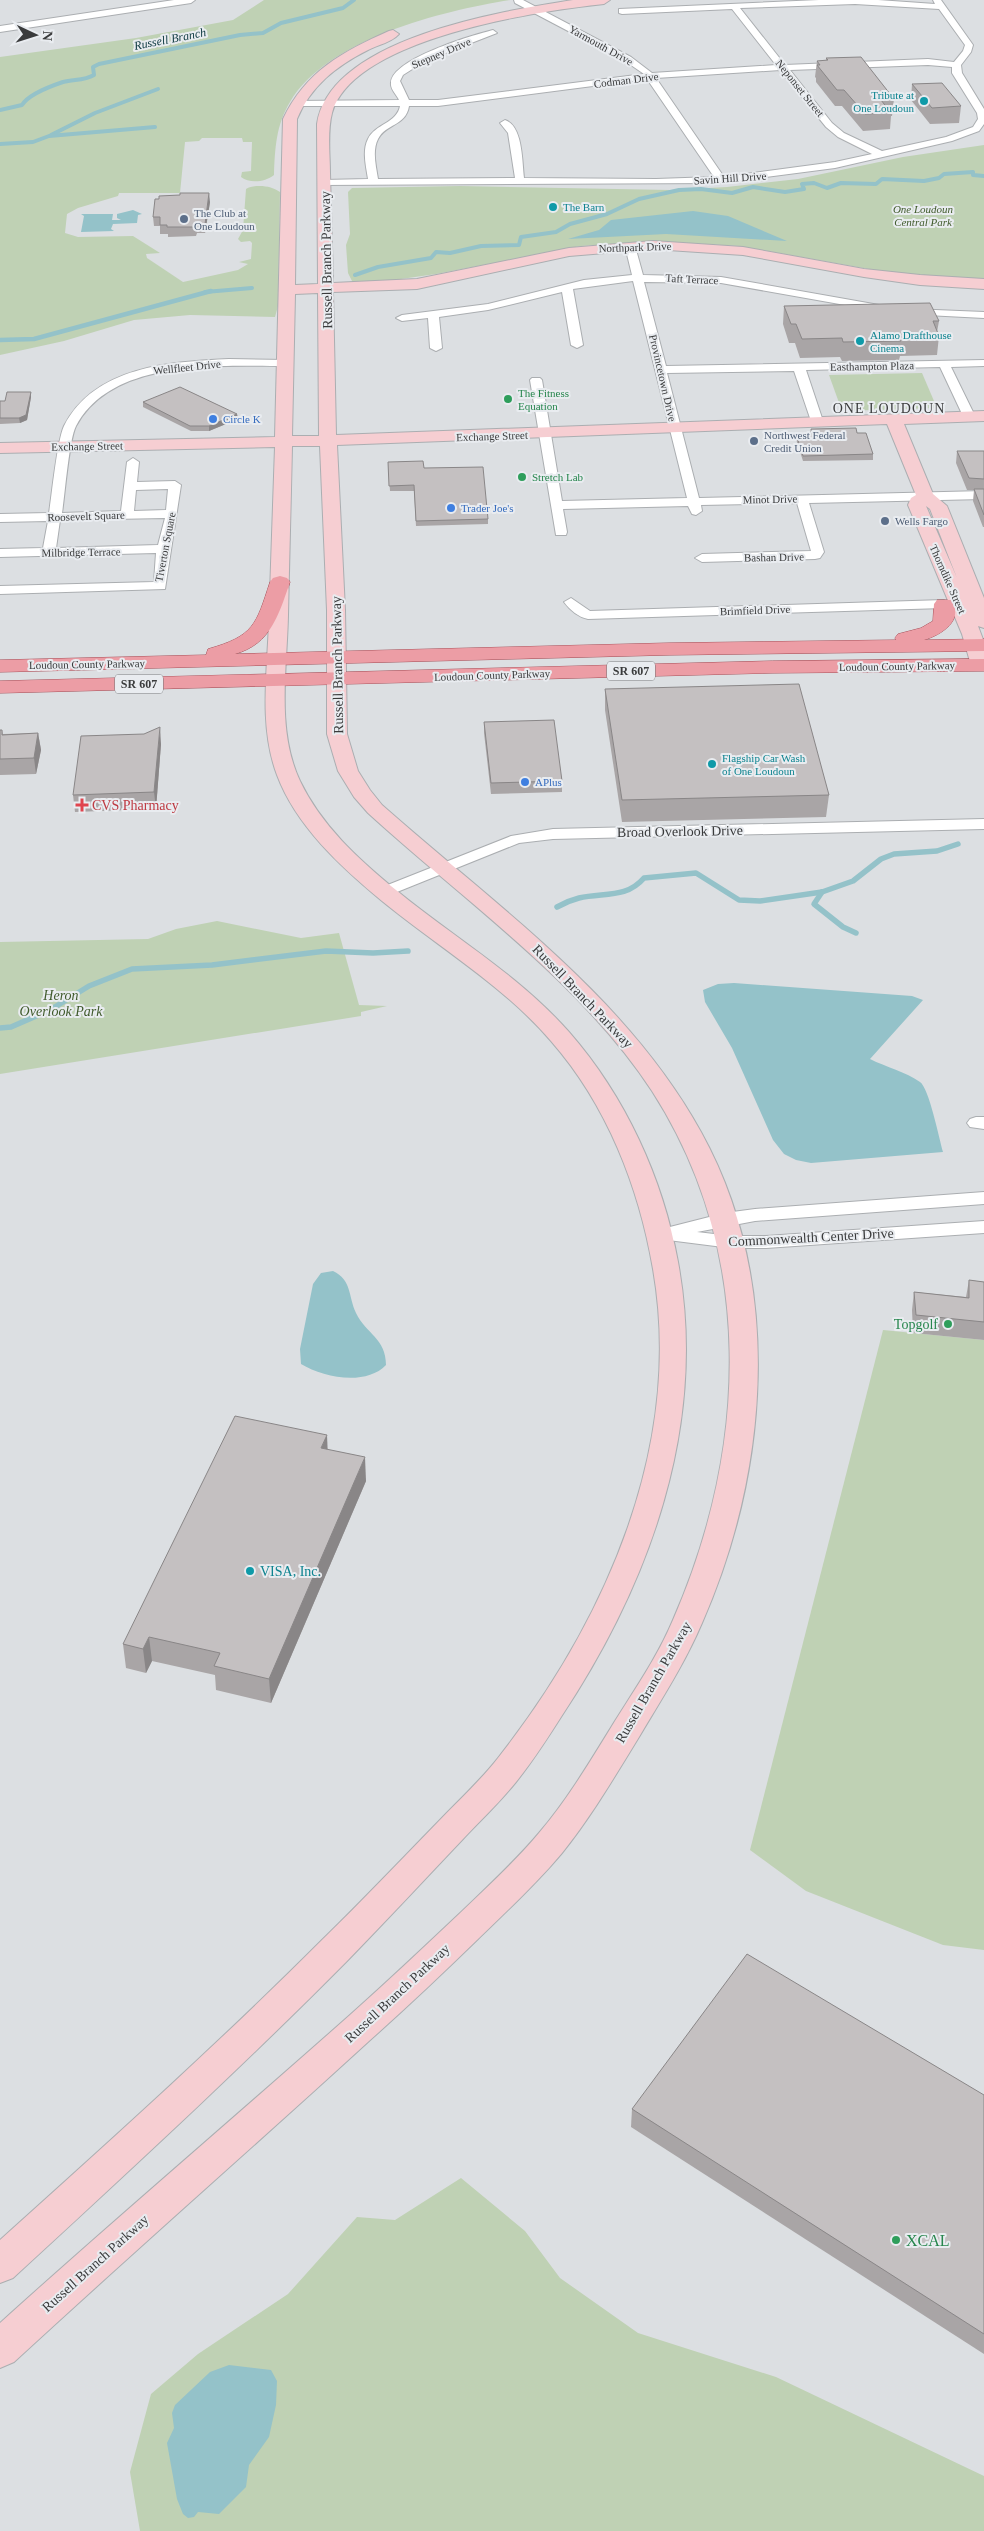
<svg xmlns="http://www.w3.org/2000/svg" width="984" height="2531" font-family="'Times New Roman',serif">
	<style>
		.green { fill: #bfd1b4 }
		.water { fill: #94c2c9 }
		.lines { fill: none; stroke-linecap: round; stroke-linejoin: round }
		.stream-far2 { stroke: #94c2c9; stroke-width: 4 }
		.stream-far1 { stroke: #94c2c9; stroke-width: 4.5 }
		.stream { stroke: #94c2c9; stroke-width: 5.5 }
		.street-casing { stroke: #abaeb1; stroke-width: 2 }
		.secondary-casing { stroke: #abaeb1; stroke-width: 2 }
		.primary-casing { stroke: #a65059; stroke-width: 1 }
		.street { fill: #fff; fill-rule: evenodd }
		.secondary { fill: #f6ced2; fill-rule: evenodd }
		.primary { fill: #ec9da5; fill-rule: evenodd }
		.wall { fill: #a9a5a6 }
		.shaded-wall { fill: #898687 }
		.building { fill: #c4c0c1; stroke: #898687 }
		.culture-dot { fill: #0f9aa8; stroke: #e9ecf0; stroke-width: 2 }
		.service-dot { fill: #5c6f8a; stroke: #e9ecf0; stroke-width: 2 }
		.leisure-dot { fill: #2e9e5b; stroke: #e9ecf0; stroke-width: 2 }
		.shop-dot { fill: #3f7fe0; stroke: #e9ecf0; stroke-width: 2 }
		.health-dot { fill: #e0444e; stroke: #e9ecf0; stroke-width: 2 }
		.labels { text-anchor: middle; stroke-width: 4; stroke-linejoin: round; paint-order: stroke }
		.far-street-label { font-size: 11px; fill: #3a3b3c; stroke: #e9ecf0 }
		.far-culture-label { font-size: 11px; fill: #0d838f; stroke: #e9ecf0; text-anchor: start }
		.far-park-label { font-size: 11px; font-style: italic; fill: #405b2c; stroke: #e9ecf0 }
		.far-service-label { font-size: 11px; fill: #4e5e75; stroke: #e9ecf0; text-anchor: start }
		.far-leisure-label { font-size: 11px; fill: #27864d; stroke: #e9ecf0; text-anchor: start }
		.far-shop-label { font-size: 11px; fill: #366cbe; stroke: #e9ecf0; text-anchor: start }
		.far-water-label { font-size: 12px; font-style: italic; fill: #0c383f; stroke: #e9ecf0 }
		.shield { fill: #e9ecf0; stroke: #6e7072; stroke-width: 1 }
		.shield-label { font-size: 12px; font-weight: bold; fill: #3a3b3c }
		.street-label { font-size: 14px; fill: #3a3b3c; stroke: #e9ecf0 }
		.far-quarter-label { font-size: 14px; letter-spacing: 1px; fill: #3a3b3c; stroke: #e9ecf0 }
		.health-label { font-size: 14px; fill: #be3a42; stroke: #e9ecf0; text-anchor: start }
		.park-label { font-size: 14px; font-style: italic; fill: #405b2c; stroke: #e9ecf0 }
		.leisure-label { font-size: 14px; fill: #27864d; stroke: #e9ecf0; text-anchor: end }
		.culture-label { font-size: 14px; fill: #0d838f; stroke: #e9ecf0; text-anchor: start }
		.near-leisure-label { font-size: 16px; fill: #27864d; stroke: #e9ecf0; text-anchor: start }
	</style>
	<rect width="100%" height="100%" fill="#dcdfe2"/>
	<!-- green -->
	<g class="green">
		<path d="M264,0H510C442,11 327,39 290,102C276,125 275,149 274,175C265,182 250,184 241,177L242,172L251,171L252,142H243L242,138H202L199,141L185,142L180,193H119L118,196L78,208L67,214L65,233L78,237L133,236L160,253L146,254L147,258L183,282L238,270L248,264L239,262L251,259L252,243L250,241L241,242L238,239L243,230L246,189C255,184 271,185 280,192L278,306L275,317L190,315L134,320L64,341L0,355V57L136,38L233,20Z"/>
		<polygon points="984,145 984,280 886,272 739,246 656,241 581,246 436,274 380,282 353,283 348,273 346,245 350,234 348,192 352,188 460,186 671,190 727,187 798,179 903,157"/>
		<polygon points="922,373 937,408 842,411 829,375"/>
		<polygon points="217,921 301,938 339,933 359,1005 387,1006 361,1012 361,1016 0,1074 0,942 148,939 176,929"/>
		<polygon points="883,1330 984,1340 984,1950 943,1945 806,1891 750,1850"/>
		<polygon points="461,2178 525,2231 560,2278 638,2333 776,2377 984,2476 984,2531 140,2531 130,2472 151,2394 198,2354 288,2294 357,2217 395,2220"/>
	</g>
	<!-- water -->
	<g class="water">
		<polygon points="133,210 142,214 138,215 137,223 113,224 111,229 114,231 81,232 84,216 81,214 113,214 112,220 121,220 117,218 117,214"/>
		<polygon points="693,211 728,216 787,241 666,234 568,239 599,230 611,220"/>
		<path d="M734,983L912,996L923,1000L870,1059C886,1067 906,1072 920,1082C929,1088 939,1138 943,1152L811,1163L796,1160L784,1154L773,1140L732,1048L705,1002L703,990L718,984Z"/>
		<path d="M333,1271C352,1280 348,1296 356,1313C366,1334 386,1338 386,1365C366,1386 324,1378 301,1364L300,1349L313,1284L321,1273Z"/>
		<polygon points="229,2365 271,2370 277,2381 276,2405 269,2437 249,2465 246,2487 219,2514 198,2512 194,2517 188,2518 183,2514 177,2499 167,2443 174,2428 172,2413 175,2405 210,2372"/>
	</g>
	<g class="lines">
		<!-- stream-far2 -->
		<g class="stream-far2">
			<path d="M0,110L22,105C29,94 51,86 63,82C74,79 84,81 94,75L93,67L99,64L240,35L263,33L281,23L343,8L354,0"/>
			<polyline points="51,135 95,113 158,89"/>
			<polyline points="0,144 33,142 49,136 155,127"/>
			<polyline points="355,275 378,267 431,258 436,252 450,253 481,246 519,245 521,237 556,232 570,224 607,214 639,199 679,190 701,189 732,193 753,187 785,192 804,189 802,184 814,183 827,188 841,183 876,184 882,179 924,181 939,178 944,174 973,172 973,175 984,176"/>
			<polyline points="205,292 252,288"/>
		</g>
		<!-- stream-far1 -->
		<polyline class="stream-far1" points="0,340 34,339 211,291"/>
		<!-- stream -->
		<g class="stream">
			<polyline points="822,892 814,904 843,927 856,933"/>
			<path d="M557,907C564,903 571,900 579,898C603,892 626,899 644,878L696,873L739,900L760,901L822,892L853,881L881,859L894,854L937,851L958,844"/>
			<polyline points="0,1028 11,1027 50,1010 89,986 132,969 212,965 326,951 373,953 408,951"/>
		</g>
		<!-- street casing -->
		<g class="street-casing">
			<g id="street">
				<polygon points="174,0 195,0 191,3 0,32 0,26"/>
				<path d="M514,0H523L631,57L652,73L776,65L732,9L622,14L619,13V9L819,0H878L935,4L933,0H941L973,45L971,52L961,65L962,73L984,109V124L979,131L952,141L835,168L721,183L320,185L319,183L324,180L368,179C366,166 362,151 368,139C375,124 397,123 400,106H297L294,105V101L399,100C397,95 390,89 391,83C391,59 473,35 493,30L497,33L425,61L403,75L400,81L409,100H438L644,74L625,61L515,3ZM855,4L939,9L965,45L963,51L954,62L928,59L785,65L740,8ZM928,65L952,67V73L977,113L978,119L973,127L946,137L882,151L844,133L832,123L790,70ZM780,70L826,127L838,137L872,154L835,162L724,177L656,78ZM647,79L714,177L656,179L524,178C522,162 523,126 505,120L500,123L508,133L515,178L378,179C376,166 372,151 378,139C385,124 406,126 409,106H438Z"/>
				<polygon points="630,243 635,246 643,275 721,277 879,305 884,308 879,311 721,283 644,282 666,366 984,360 984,366 951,367 975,416 969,420 963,416 940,367 806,370 823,421 817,425 811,421 794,371 667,373 699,498 984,491 984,499 809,503 824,552 820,558 815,559 702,562 695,558 702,554 811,551 797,503 701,505 702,511 696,515 692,514 688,506 563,509 567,532 566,535 556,535 530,380 532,378 540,378 542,380 562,501 687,498 633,281 573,289 583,345 577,348 571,345 562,292 488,310 439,317 442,348 436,351 430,348 428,318 402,321 396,318 402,315 488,304 584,280 632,275 625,246"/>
				<polygon points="911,309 984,312 984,318 907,314 905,312"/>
				<path d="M229,359L286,360L292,363L286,366C220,366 112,358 76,426C69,439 65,494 62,513L121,511L127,462L133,458L139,462L137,482L175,481L181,485L165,589L0,594V586L154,582L156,553L0,557V549L43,548L48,521L0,522V514L49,513C52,494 57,441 64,426C95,366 169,362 229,359ZM168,489L166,510L134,511L136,490ZM165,518L158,545L56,548L60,520Z"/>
				<path d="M571,598L590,611L944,600L951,604L944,608L588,619C578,617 570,610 564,602Z"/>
				<polygon points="984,819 984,829 553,839 519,843 392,894 386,896 378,891 380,888 511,836 553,829"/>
				<polygon points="976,1117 984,1117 984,1129 970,1127 967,1123 970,1119"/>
				<polygon points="984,1192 984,1204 755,1221 697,1232 731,1236 766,1236 984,1221 984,1233 766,1248 731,1248 668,1240 655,1239 653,1235 655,1231 662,1229 725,1213 755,1209"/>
			</g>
		</g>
		<!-- secondary casing -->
		<g class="secondary-casing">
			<path id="secondary" d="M573,0H610L604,4C539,11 353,38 332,113C327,132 330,154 330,173C331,210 332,247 333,283L417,279L569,248L653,241L743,247L864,269L920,275L984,279V289L920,285L864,277L743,255L653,249L569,256L417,289L333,292L336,435L984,411V421L904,424L933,494L947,506L984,598V628L978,626L984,642V670L974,669L971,665L962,634L908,505L911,498L916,495L887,424L337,445L345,610L347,734L358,771L370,790L382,805C496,906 626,996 701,1132C784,1282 769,1470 702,1623C685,1663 661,1700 639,1737C615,1776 591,1817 562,1853C536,1884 507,1911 478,1939C442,1974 406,2008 369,2041C251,2149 131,2254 14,2362L0,2368V2323C115,2219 234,2118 350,2015C386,1983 421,1950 457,1916C485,1889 514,1863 539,1833C568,1799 591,1760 615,1721C635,1689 658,1656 673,1620C748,1448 756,1253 652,1091C581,982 463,900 368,813L354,797L338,771L327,734V610L320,446H292C291,502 289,559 288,615C287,669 276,730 300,781C321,825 358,859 396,890C453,937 519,975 569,1032C625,1096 663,1178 678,1262C708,1424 650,1583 561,1717C547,1739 533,1761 516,1782C500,1802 481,1820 463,1839C424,1880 386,1921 347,1961C239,2070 126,2174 13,2278L0,2283V2240C109,2142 218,2044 322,1940C361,1902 399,1862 438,1822C458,1801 480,1781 498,1758C605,1622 684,1446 653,1269C639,1187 607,1105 551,1041C503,985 438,947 382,901C341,867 296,826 277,775C259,727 267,674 269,623C271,564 273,505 275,447L0,453V443L275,437L283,119C306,71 342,52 389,31L393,30L399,34C392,42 378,45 368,50C336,66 311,86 297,119L295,285L318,284L317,124C330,38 503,11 573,0ZM318,293L319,436H292L295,294ZM926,506L930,509L957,578Z"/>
		</g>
		<!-- primary casing -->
		<g class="primary-casing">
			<g id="primary">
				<path d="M280,576L287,578L290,582C279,614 271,644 235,654L669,643L896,640L895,638L898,634L921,628L933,621L934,604L937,600H951C965,620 941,635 924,640L984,639V651L669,655L0,672V660L206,655L208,649C254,636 256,625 270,582L273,578Z"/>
				<polygon points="984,659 984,671 772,673 0,693 0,681 772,661"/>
			</g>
		</g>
		<!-- street -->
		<use href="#street" class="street"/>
		<!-- secondary -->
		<use href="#secondary" class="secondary"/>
		<!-- primary -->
		<use href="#primary" class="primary"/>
	</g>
	<!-- wall -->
	<g class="wall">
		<polygon points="826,58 894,99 892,116 891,116 890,129 863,131 842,106 835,106 816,82 816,78 815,77 817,61 826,60"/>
		<polygon points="912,84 961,106 959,123 930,124 911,100"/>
		<polygon points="210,202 205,233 197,233 196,236 168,237 168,234 160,234 160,226 154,226 153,217"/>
		<polygon points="784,306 939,321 937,332 939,336 937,355 900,356 899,360 842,361 840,357 800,358 795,343 789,343 783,324"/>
		<polygon points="31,392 31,397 27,420 20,423 0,424 0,401 5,401"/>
		<polygon points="143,402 237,414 238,419 209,431 191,431 143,407"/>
		<polygon points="811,429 857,433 873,454 873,460 803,461 796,439 796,434 810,434"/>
		<polygon points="957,451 984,451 984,527 983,527 973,501 974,490 967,490 956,463"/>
		<polygon points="388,462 424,468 488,519 488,524 416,526 414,491 390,491"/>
		<polygon points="605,689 829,795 826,817 622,822 605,710"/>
		<polygon points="484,722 562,781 562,792 491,794 484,733"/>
		<polygon points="0,730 2,730 3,734 38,733 41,750 36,774 0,775"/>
		<polygon points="161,744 156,809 75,812 73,795"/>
		<polygon points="969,1280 984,1282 984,1340 913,1333 912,1310 914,1292 966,1297"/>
		<polygon points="328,1450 366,1481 271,1703 216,1690 215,1675 152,1661 146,1673 126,1668 123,1644"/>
		<polygon points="984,2095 984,2354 631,2127 632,2109"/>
	</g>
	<!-- shaded-wall -->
	<g class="shaded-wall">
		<polygon points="209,193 210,202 205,233 205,224"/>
		<polygon points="31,392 31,397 27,420 20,423 19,418"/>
		<polygon points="237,414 238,419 209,431 209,426"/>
		<polygon points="160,727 161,744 156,809 154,792"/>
		<polygon points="38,733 41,750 36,774 34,758"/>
		<polygon points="327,1435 328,1458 321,1448"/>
		<polygon points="365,1457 366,1481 271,1703 269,1679"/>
		<polygon points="149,1637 152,1661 146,1673 143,1649"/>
	</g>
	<!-- building -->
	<g class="building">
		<polygon points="861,57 894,99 881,100 891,113 865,114 844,90 837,90 817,65 820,65 817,61 828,60 826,58"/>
		<polygon points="942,83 961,106 932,108 912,84"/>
		<polygon points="180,193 209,193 205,224 196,224 196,227 167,227 167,225 160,225 160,217 153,217 155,199 159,199 159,196 180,195"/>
		<polygon points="930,303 939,321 933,321 939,336 900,337 901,341 843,342 842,338 802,339 796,324 791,324 784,306"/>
		<polygon points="180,387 237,414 209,426 190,426 143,402"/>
		<polygon points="7,392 31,392 26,415 19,418 0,418 0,401 5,401"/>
		<polygon points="856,428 857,433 866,433 873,454 803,456 796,434 812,434 811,429"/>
		<polygon points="957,451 984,451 984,479 969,478"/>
		<polygon points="423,461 424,468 483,467 488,519 416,521 414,485 389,486 388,462"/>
		<polygon points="974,489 984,489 984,515"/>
		<polygon points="799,684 829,795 622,800 605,689"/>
		<polygon points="554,720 562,781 491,783 484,722"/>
		<polygon points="160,727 154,792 73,795 81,736 144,734"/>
		<polygon points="0,730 2,730 2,735 38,733 34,758 0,759"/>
		<polygon points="969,1280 984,1282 984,1322 916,1315 914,1292 969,1298"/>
		<polygon points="235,1416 327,1435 321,1448 365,1457 269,1679 214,1666 220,1653 149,1637 143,1649 123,1644"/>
		<polygon points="747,1954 984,2095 984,2334 632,2109"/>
	</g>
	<!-- markers -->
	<g class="culture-dot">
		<circle cx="924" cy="101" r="5"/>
		<circle cx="553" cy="207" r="5"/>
		<circle cx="860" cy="341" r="5"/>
		<circle cx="712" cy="764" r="5"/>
		<circle cx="250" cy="1571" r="5"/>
	</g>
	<g class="service-dot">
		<circle cx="184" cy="219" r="5"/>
		<circle cx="754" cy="441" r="5"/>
		<circle cx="885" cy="521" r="5"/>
	</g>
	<g class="leisure-dot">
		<circle cx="508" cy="399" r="5"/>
		<circle cx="522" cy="477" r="5"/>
		<circle cx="948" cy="1324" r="5"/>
		<circle cx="896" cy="2240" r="5"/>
	</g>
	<g class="shop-dot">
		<circle cx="213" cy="419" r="5"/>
		<circle cx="451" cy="508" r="5"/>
		<circle cx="525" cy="782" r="5"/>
	</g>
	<path class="health-dot" d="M79.5 797.5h5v5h5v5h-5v5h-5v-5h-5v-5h5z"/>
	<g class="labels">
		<!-- far-street labels -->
		<g class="far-street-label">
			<text transform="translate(601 45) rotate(29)" y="4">Yarmouth Drive</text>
			<text transform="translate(441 53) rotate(-23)" y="4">Stepney Drive</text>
			<text transform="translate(626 80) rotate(-7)" y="4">Codman Drive</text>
			<text transform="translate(800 88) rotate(51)" y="4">Neponset Street</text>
			<text transform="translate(730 178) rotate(-4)" y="4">Savin Hill Drive</text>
			<text transform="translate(635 247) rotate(-2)" y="4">Northpark Drive</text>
			<text transform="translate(692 279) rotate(3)" y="4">Taft Terrace</text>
			<text transform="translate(872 366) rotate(-1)" y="4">Easthampton Plaza</text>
			<text transform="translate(187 367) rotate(-6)" y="4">Wellfleet Drive</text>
			<text transform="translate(663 378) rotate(77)" y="4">Provincetown Drive</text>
			<text transform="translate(492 436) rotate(-2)" y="4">Exchange Street</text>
			<text transform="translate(87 446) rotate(-1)" y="4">Exchange Street</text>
			<text transform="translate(770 499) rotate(-1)" y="4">Minot Drive</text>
			<text transform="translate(86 516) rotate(-2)" y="4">Roosevelt Square</text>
			<text transform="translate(165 547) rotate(-79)" y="4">Tiverton Square</text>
			<text transform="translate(81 552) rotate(-1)" y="4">Milbridge Terrace</text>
			<text transform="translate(774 557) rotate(-1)" y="4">Bashan Drive</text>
			<text transform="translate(948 579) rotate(66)" y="4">Thorndike Street</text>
			<text transform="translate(755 610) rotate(-2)" y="4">Brimfield Drive</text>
			<text transform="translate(87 664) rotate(-1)" y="4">Loudoun County Parkway</text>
			<text transform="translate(897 666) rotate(-1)" y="4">Loudoun County Parkway</text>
			<text transform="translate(492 675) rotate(-2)" y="4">Loudoun County Parkway</text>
		</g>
		<!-- far-culture labels -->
		<g class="far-culture-label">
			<text x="914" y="99" text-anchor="end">Tribute at<tspan x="914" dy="13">One Loudoun</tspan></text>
			<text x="563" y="211">The Barn</text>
			<text x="870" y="339">Alamo Drafthouse<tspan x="870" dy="13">Cinema</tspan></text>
			<text x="722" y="762">Flagship Car Wash<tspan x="722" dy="13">of One Loudoun</tspan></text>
		</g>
		<!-- far-park labels -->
		<g class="far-park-label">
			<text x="923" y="213">One Loudoun<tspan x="923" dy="13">Central Park</tspan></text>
		</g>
		<!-- far-service labels -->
		<g class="far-service-label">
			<text x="194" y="217">The Club at<tspan x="194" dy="13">One Loudoun</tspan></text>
			<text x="764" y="439">Northwest Federal<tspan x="764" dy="13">Credit Union</tspan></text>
			<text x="895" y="525">Wells Fargo</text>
		</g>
		<!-- far-leisure labels -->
		<g class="far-leisure-label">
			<text x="518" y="397">The Fitness<tspan x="518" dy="13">Equation</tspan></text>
			<text x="532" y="481">Stretch Lab</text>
		</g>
		<!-- far-shop labels -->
		<g class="far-shop-label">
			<text x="223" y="423">Circle K</text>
			<text x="461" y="512">Trader Joe's</text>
			<text x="535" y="786">APlus</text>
		</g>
		<!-- far-water labels -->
		<g class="far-water-label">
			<text transform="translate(170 39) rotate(-11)" y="4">Russell Branch</text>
		</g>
		<!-- shield labels -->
		<g class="shield">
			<rect x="607" y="661.5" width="48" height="19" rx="4"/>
			<rect x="115" y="674.5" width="48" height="19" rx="4"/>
		</g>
		<g class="shield-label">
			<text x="631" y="675">SR 607</text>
			<text x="139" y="688">SR 607</text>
		</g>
		<!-- street labels -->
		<g class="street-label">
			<text transform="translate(326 260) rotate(-91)" y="5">Russell Branch Parkway</text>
			<text transform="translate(337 665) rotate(-91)" y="5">Russell Branch Parkway</text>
			<text transform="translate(680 831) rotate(-1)" y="5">Broad Overlook Drive</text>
			<text transform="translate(583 996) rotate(46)" y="5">Russell Branch Parkway</text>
			<text transform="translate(811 1237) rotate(-3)" y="5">Commonwealth Center Drive</text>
			<text transform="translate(653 1682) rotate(-60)" y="5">Russell Branch Parkway</text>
			<text transform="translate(397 1993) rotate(-43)" y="5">Russell Branch Parkway</text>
			<text transform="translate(95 2263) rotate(-42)" y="5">Russell Branch Parkway</text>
		</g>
		<!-- far-quarter labels -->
		<g class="far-quarter-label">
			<text x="889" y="413">ONE LOUDOUN</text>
		</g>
		<!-- health labels -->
		<g class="health-label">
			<text x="92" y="810">CVS Pharmacy</text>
		</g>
		<!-- park labels -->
		<g class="park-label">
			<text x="61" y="1000">Heron<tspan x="61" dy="16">Overlook Park</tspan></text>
		</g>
		<!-- leisure labels -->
		<g class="leisure-label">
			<text x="938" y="1329">Topgolf</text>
		</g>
		<!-- culture labels -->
		<g class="culture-label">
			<text x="260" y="1576">VISA, Inc.</text>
		</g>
		<!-- near-leisure labels -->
		<g class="near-leisure-label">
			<text x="906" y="2246">XCAL</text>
		</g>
	</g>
	<!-- north arrow -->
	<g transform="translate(35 35) rotate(94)" stroke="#e9ecf0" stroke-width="4" paint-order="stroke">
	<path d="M0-4L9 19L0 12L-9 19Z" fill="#3a3b3c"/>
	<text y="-8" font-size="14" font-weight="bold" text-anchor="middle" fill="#3a3b3c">N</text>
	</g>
</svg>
